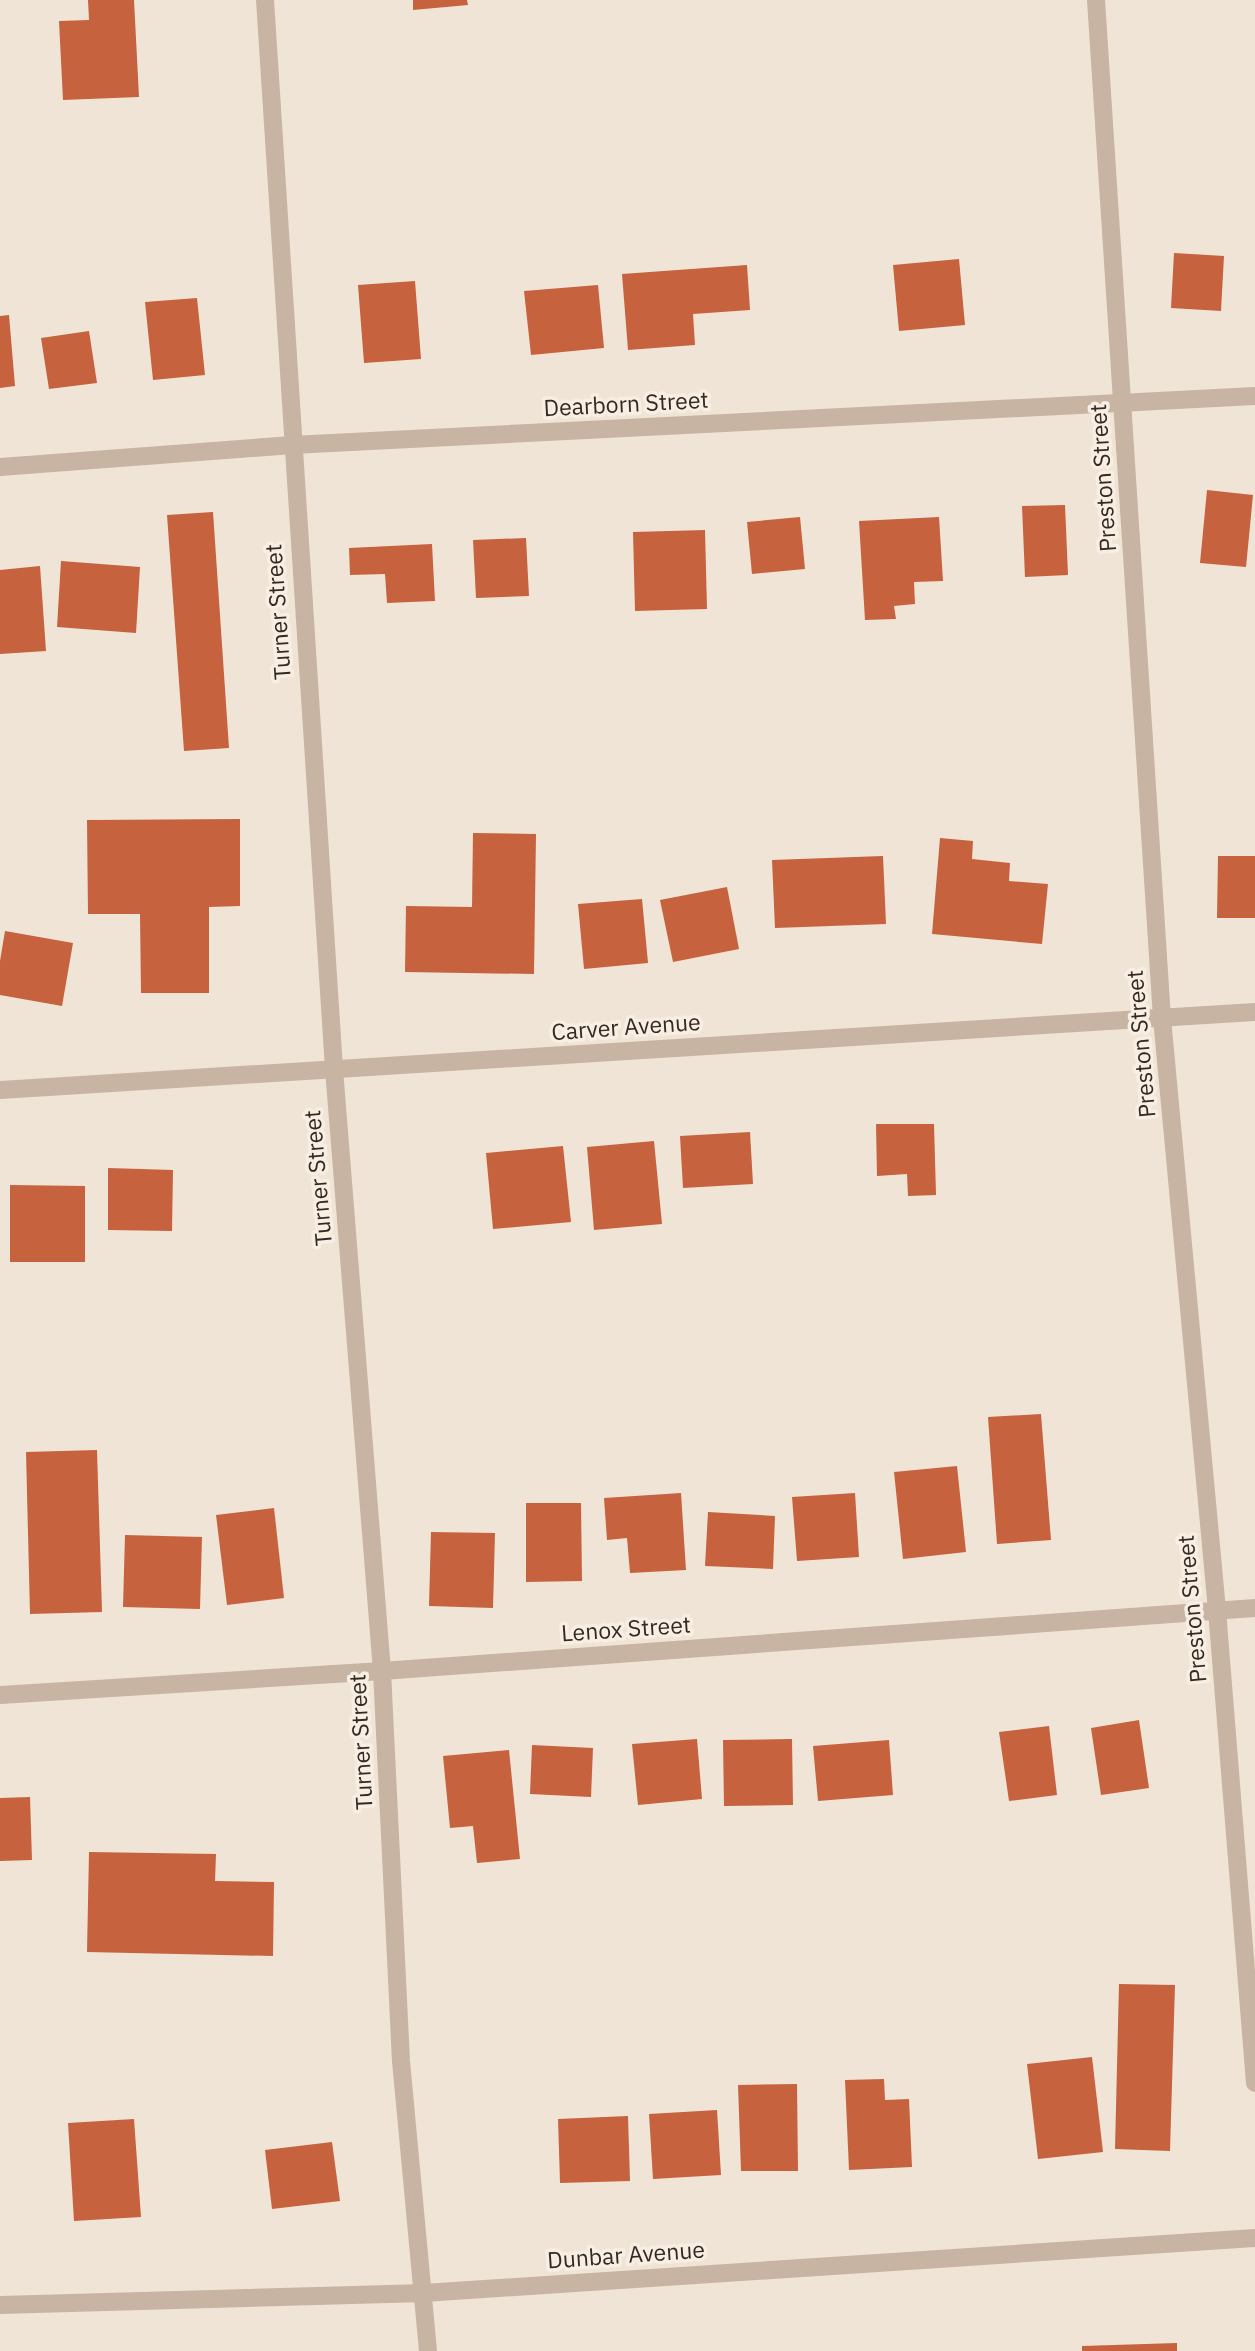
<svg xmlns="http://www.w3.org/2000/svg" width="1255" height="2351" font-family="'IBM Plex Sans',sans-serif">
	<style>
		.building { fill: #c6623e }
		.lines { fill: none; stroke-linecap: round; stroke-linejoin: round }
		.minor { stroke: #c8b4a2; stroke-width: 18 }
		.labels { text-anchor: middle; stroke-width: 7; stroke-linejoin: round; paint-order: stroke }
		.street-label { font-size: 23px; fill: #332925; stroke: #f8eee2 }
	</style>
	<rect width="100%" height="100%" fill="#f0e4d6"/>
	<!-- building -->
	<g class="building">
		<polygon points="88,0 134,0 139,97 63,100 59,21 89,20"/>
		<polygon points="413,0 467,0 468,5 413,10"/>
		<polygon points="1174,253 1224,256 1221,311 1171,308"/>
		<polygon points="959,259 965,325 899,331 893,265"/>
		<polygon points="747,265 750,310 693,314 695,345 628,350 622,274"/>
		<polygon points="415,281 421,359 364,363 358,285"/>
		<polygon points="598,285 604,348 531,355 524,291"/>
		<polygon points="197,298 205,375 153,380 145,302"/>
		<polygon points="9,315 15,386 0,388 0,316"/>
		<polygon points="89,331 97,383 49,389 41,338"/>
		<polygon points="1207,490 1253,495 1246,567 1200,563"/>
		<polygon points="1065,505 1068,575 1025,577 1022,506"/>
		<polygon points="213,512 229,748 184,751 167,515"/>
		<polygon points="800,517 805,569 752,574 747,522"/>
		<polygon points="939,517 943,581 914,582 915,604 894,606 896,619 865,620 859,521"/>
		<polygon points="705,530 707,609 635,611 633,532"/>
		<polygon points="526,538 529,596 476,598 473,540"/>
		<polygon points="432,544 435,601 387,603 385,574 350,575 349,548"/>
		<polygon points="61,561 140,567 136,633 57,627"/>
		<polygon points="40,566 46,651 0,654 0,570"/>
		<polygon points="240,819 240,906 209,907 209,993 141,993 140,914 88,914 87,820"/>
		<polygon points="473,833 536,834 534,974 405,972 406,906 472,907"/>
		<polygon points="940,838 973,841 972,859 1010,863 1009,881 1048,884 1042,944 932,934"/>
		<polygon points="883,856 886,924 775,928 772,860"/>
		<polygon points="1218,856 1255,856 1255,918 1217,918"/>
		<polygon points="727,887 739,949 673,962 660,900"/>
		<polygon points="642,899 648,963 584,969 578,904"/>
		<polygon points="5,931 73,943 62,1006 0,995 0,961"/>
		<polygon points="876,1124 934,1124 936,1195 908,1196 907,1174 877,1176"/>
		<polygon points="750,1132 753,1184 683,1188 680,1136"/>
		<polygon points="654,1141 662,1224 594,1230 587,1147"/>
		<polygon points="563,1146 571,1222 493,1229 486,1153"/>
		<polygon points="108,1168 173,1170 172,1231 108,1230"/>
		<polygon points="10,1185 85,1186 85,1262 10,1262"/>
		<polygon points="1041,1414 1051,1540 997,1544 988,1417"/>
		<polygon points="97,1450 102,1612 30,1614 26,1452"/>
		<polygon points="957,1466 966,1552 903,1559 894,1472"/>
		<polygon points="681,1493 686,1570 630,1573 627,1538 607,1540 604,1498"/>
		<polygon points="855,1493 859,1557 797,1561 792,1497"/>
		<polygon points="526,1503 581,1503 582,1581 526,1582"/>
		<polygon points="274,1508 284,1598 227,1605 216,1515"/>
		<polygon points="708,1512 775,1516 773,1569 705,1566"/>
		<polygon points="431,1532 495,1533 493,1608 429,1606"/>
		<polygon points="125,1535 202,1537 200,1609 123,1607"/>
		<polygon points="1139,1720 1149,1788 1101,1795 1091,1728"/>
		<polygon points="1049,1726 1057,1795 1009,1801 999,1732"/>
		<polygon points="697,1739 702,1799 638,1805 632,1744"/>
		<polygon points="792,1739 793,1805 724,1806 723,1740"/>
		<polygon points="889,1740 893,1795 818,1801 813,1746"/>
		<polygon points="532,1745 593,1748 591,1797 530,1794"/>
		<polygon points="509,1750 520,1859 477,1863 473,1826 450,1828 443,1756"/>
		<polygon points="30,1797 32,1860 0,1861 0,1798"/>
		<polygon points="89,1852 216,1854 215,1881 274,1882 273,1956 87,1952"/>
		<polygon points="1119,1984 1175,1985 1170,2151 1115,2149"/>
		<polygon points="1092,2057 1103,2152 1038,2159 1027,2064"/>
		<polygon points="884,2079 885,2100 909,2099 912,2167 849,2170 845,2080"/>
		<polygon points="797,2084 798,2171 741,2171 738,2085"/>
		<polygon points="717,2110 721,2175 653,2179 649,2114"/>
		<polygon points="628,2116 630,2181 560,2183 558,2119"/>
		<polygon points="134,2119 141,2217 74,2221 68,2123"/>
		<polygon points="332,2142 340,2201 272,2209 265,2150"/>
		<polygon points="1177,2343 1177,2351 1082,2351 1082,2346"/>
	</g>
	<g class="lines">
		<!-- minor -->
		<g class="minor">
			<polyline points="265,0 334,1069 382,1671 401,2061 428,2351"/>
			<polyline points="1096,0 1162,1018 1217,1610 1255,2083"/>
			<polyline points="0,467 292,445 1255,396"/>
			<polyline points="0,1090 1255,1012"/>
			<polyline points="0,1695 382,1671 1255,1608"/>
			<polyline points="0,2305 424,2293 1255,2238"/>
		</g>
	</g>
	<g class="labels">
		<!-- street labels -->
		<g class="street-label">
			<text transform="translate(626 404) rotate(-3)" y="8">Dearborn Street</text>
			<text transform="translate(1103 478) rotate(-94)" y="8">Preston Street</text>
			<text transform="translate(278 612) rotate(-94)" y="8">Turner Street</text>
			<text transform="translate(626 1027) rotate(-4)" y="8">Carver Avenue</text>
			<text transform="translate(1141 1044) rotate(-95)" y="8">Preston Street</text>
			<text transform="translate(318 1178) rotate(-95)" y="8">Turner Street</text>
			<text transform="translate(1192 1609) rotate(-95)" y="8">Preston Street</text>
			<text transform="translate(626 1629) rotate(-4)" y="8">Lenox Street</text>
			<text transform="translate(361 1742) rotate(-93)" y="8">Turner Street</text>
			<text transform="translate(626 2255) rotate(-4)" y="8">Dunbar Avenue</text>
		</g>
	</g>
</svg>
